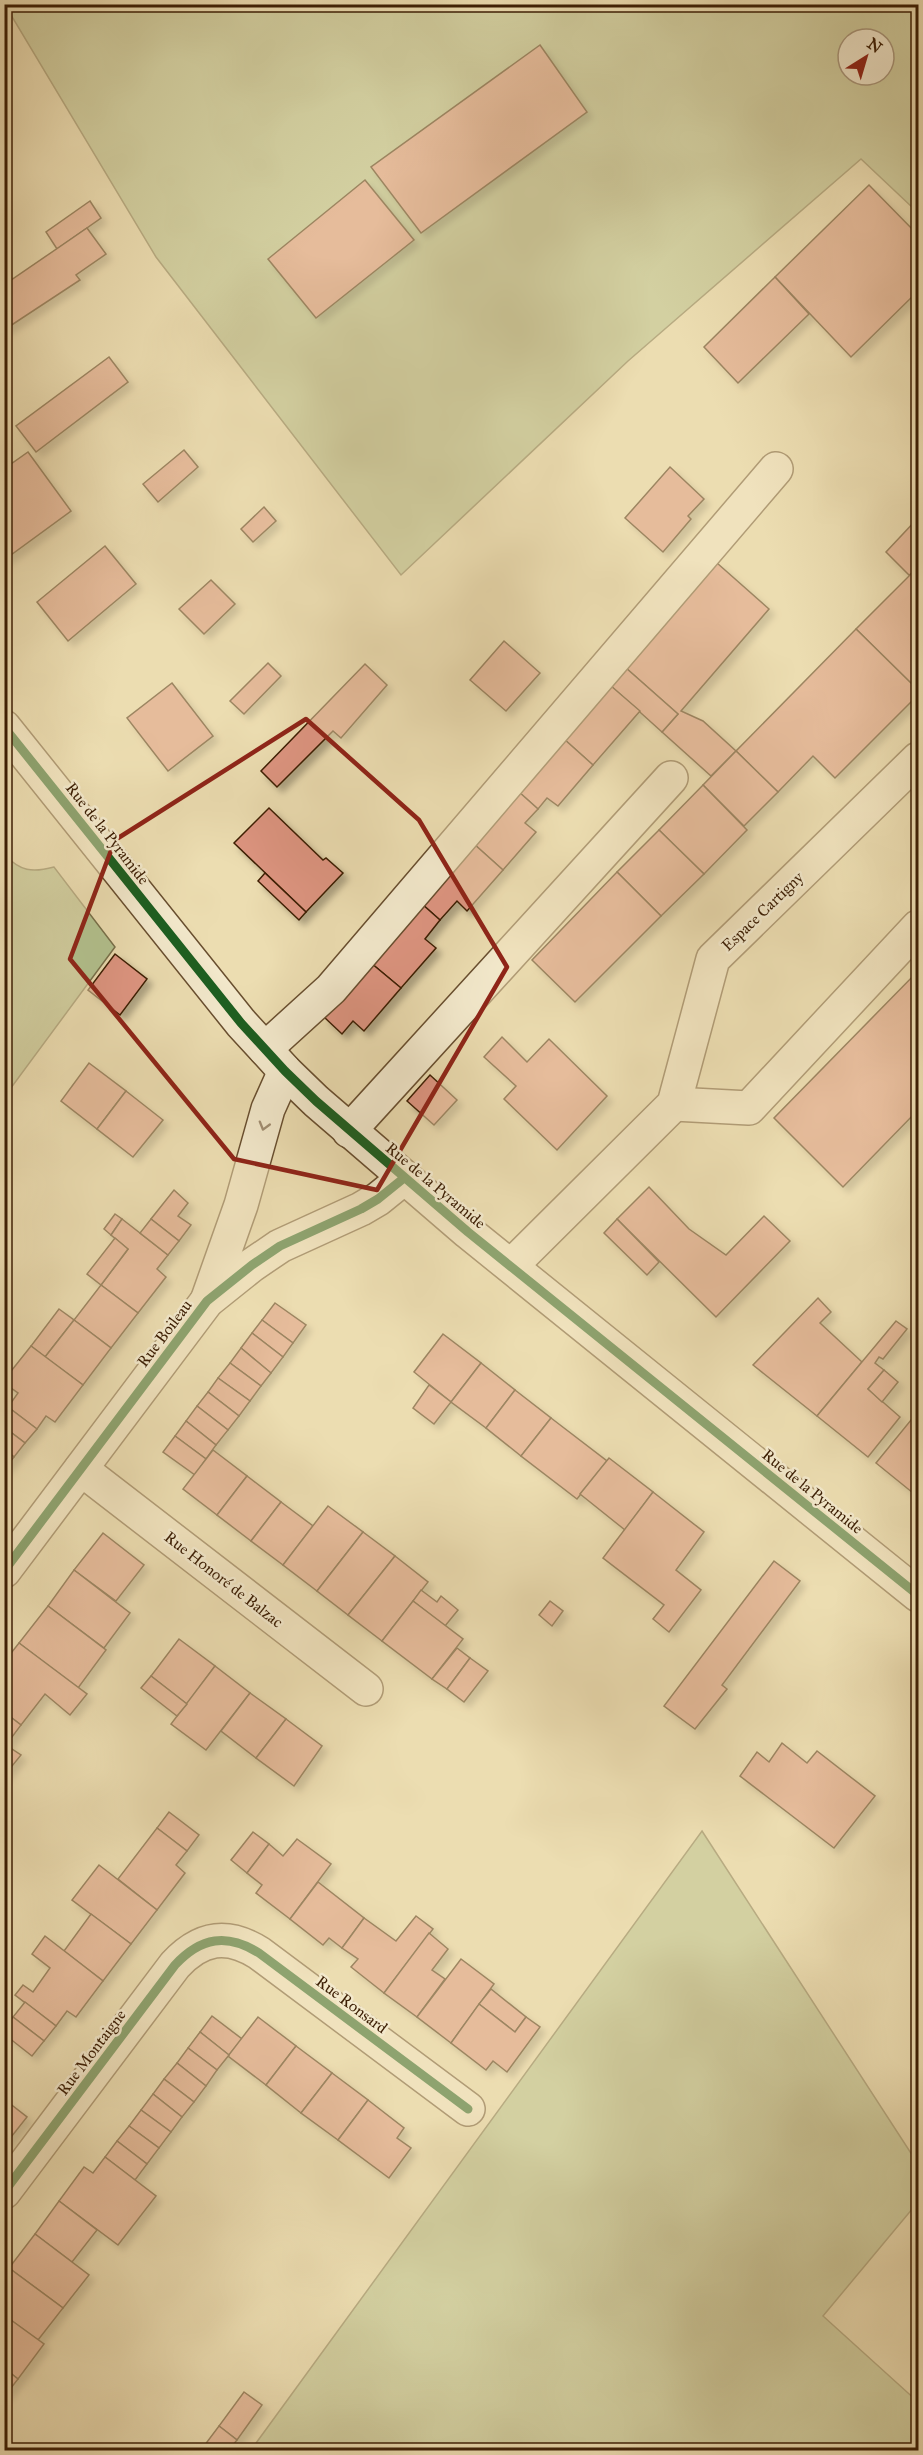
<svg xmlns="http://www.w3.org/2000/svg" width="923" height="2455" font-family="'IM FELL Great Primer',serif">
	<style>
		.green { fill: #b3c28f; stroke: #78704a; stroke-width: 1.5; fill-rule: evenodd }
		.building { fill: #de9581; stroke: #3c1e04; stroke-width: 1.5; filter: url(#shadow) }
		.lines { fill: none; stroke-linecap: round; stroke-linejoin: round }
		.minor-casing { stroke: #684e2f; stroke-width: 36 }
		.minor { stroke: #f3e9cc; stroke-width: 33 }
		.cycleway-casing { stroke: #f3e9cc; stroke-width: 13 }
		.cycleway { stroke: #1b5e20; stroke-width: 9 }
		.oneway { stroke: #a18e72 }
		.marked { fill: none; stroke: #8f2418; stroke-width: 4.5; stroke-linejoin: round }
		.labels { text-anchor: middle; stroke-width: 5; stroke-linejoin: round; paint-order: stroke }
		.street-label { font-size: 16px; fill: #3c1e04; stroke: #f3e9cc }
	</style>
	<defs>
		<filter id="shadow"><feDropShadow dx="5.5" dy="5.5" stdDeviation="3" flood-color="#0004"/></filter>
	</defs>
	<rect width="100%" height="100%" fill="#ecddb1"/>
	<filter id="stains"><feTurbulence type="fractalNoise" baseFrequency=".00333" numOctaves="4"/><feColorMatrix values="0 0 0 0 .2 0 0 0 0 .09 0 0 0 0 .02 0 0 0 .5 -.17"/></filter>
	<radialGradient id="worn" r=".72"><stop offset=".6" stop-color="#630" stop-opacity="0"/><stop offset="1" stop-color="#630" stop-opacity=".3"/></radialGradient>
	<!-- green -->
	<g class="green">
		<path d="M5,5H918V203L913,208L861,159L628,361L401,575L156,257ZM848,39H884V75H848Z"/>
		<path d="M5,855C20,871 32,873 54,867L115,947L5,1096Z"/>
		<polygon points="702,1831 918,2164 918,2202 823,2316 918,2402 918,2450 251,2450"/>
	</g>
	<!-- building -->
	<g class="building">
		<polygon points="540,45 587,112 421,233 371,167"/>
		<polygon points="365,180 414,240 316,318 268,259"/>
		<polygon points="869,185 918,235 918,291 851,357 775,277"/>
		<polygon points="90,201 101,218 57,249 46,232"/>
		<polygon points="87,228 106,254 76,275 80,280 4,330 4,285"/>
		<polygon points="775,277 809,314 738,383 704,347"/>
		<polygon points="109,357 128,382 36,452 16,426"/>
		<polygon points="184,450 198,467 158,502 143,484"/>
		<polygon points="28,452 71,511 4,560 4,469"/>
		<polygon points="670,467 704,499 688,516 691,519 663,552 625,518"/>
		<polygon points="264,507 276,521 253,542 241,529"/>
		<polygon points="918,518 918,580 912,573 909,575 886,552"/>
		<polygon points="105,546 136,584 68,641 37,602"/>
		<polygon points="717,563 769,609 681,711 703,721 736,751 711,776 662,732 678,714 626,668"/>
		<polygon points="912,573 918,580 918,690 856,629"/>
		<polygon points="211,580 235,604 204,634 179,609"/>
		<polygon points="856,629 918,690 918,695 835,778 813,756 778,792 736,751"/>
		<polygon points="504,641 540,673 506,711 470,680"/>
		<polygon points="268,663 281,676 244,714 230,701"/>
		<polygon points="365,664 387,685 341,738 333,731 277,787 261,771"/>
		<polygon points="626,668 678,714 662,732 611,686"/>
		<polygon points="172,683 213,736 168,771 127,718"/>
		<polygon points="611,686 640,711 593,765 564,739"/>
		<polygon points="564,739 593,765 558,806 547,798 538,809 519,792"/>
		<polygon points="736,751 778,792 744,826 703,785"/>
		<polygon points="703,785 747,830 704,874 659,830"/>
		<polygon points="519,792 538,809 525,823 536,832 503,870 474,844"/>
		<polygon points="269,808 323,860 326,858 343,873 306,912 234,843"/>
		<polygon points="659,830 704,874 661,916 617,872"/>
		<polygon points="474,844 503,870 467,911 457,901 440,920 422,904"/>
		<polygon points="617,872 661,916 575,1002 532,960"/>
		<polygon points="265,873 306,912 299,920 258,881"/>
		<polygon points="422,904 440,920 425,939 436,948 401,988 371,963"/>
		<polygon points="115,954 147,979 120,1015 88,990"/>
		<polygon points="371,963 401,988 364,1031 353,1021 342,1034 324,1017"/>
		<polygon points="918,971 918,1110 843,1187 774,1118"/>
		<polygon points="502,1037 527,1062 549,1039 607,1096 557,1150 504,1099 516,1086 484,1057"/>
		<polygon points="89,1063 126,1091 97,1129 61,1101"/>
		<polygon points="430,1075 457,1100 434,1125 407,1101"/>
		<polygon points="126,1091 163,1120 133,1157 97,1129"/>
		<polygon points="649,1187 689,1229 726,1255 764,1216 790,1241 716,1317 617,1219"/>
		<polygon points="174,1190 188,1203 178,1216 191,1225 179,1241 151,1219"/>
		<polygon points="115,1214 122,1219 111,1235 104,1229"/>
		<polygon points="122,1219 168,1255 157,1269 166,1277 138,1313 101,1285 128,1249 111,1235"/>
		<polygon points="151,1219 179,1241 168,1255 140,1233"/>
		<polygon points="617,1219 659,1262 647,1275 604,1233"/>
		<polygon points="115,1238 128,1249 101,1285 87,1274"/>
		<polygon points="101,1285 138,1313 111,1348 74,1320"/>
		<polygon points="818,1298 831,1312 820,1323 862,1362 817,1416 753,1365"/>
		<polygon points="275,1303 306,1325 293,1343 262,1320"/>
		<polygon points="59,1309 74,1320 45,1357 31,1346"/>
		<polygon points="74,1320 111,1348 83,1385 45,1357"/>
		<polygon points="262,1320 293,1343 283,1357 252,1333"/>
		<polygon points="896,1321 907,1329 883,1359 879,1357 875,1363 884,1370 868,1389 900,1417 868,1457 817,1416"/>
		<polygon points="252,1333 283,1357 271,1373 241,1348"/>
		<polygon points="443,1334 481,1363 451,1402 414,1372"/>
		<polygon points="31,1346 83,1385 55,1422 46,1416 37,1429 8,1407 18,1393 4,1383 4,1380"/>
		<polygon points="241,1348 271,1373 261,1386 230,1363"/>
		<polygon points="230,1363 261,1386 250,1401 218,1378"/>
		<polygon points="481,1363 515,1390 486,1428 451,1402"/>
		<polygon points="884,1370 898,1382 882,1402 868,1389"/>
		<polygon points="218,1378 250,1401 239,1416 208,1392"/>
		<polygon points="429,1385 451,1402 434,1424 413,1408"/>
		<polygon points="515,1390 551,1418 521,1456 486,1428"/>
		<polygon points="208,1392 239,1416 228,1430 197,1406"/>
		<polygon points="197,1406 228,1430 216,1445 186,1421"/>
		<polygon points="8,1407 37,1429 25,1443 4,1427 4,1412"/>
		<polygon points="551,1418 607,1461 577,1499 521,1456"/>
		<polygon points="911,1420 918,1426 918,1497 876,1463"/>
		<polygon points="186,1421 216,1445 206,1459 175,1436"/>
		<polygon points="4,1427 25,1443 14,1457 4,1449"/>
		<polygon points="175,1436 206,1459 195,1475 163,1452"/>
		<polygon points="4,1449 14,1457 4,1470"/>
		<polygon points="213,1450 247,1476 217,1515 183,1489"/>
		<polygon points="609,1458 653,1492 625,1530 580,1494"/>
		<polygon points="247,1476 281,1502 251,1541 217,1515"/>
		<polygon points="653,1492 704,1532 676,1570 701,1590 669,1632 653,1619 664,1605 603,1558"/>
		<polygon points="281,1502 313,1526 283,1565 251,1541"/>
		<polygon points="328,1506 363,1532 317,1591 283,1565"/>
		<polygon points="363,1532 395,1556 348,1615 317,1591"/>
		<polygon points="103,1533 144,1565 116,1601 74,1570"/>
		<polygon points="395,1556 428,1582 382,1641 348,1615"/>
		<polygon points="774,1561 800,1581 722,1685 727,1689 695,1729 664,1706"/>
		<polygon points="74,1570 130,1613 104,1648 48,1606"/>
		<polygon points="421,1590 437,1602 441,1596 458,1610 445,1626 413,1601"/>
		<polygon points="413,1601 463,1639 432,1679 382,1641"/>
		<polygon points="550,1601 563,1611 552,1626 539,1615"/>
		<polygon points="48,1606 106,1650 78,1688 19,1643"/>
		<polygon points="179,1639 215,1666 187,1704 151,1676"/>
		<polygon points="19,1643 87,1694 70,1715 45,1694 21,1725 4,1712 4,1662"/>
		<polygon points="457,1648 470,1658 447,1689 432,1679"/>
		<polygon points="470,1658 488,1671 464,1702 447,1689"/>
		<polygon points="215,1666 250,1693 206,1750 171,1724"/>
		<polygon points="151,1676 187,1704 177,1716 141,1688"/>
		<polygon points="250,1693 286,1719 256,1758 221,1731"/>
		<polygon points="4,1712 21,1725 6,1745 21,1755 4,1776"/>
		<polygon points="286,1719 322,1746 294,1786 256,1758"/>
		<polygon points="782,1743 807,1763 817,1751 875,1796 834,1848 740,1776 757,1752 769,1762"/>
		<polygon points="169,1812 199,1835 187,1851 157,1828"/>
		<polygon points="157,1828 187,1851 176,1865 185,1873 157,1910 118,1879"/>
		<polygon points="253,1832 269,1844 247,1873 231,1860"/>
		<polygon points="297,1839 331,1864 290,1919 256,1893 262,1885 247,1873 269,1844 283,1856"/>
		<polygon points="99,1865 157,1910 131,1944 72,1900"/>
		<polygon points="318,1882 364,1918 342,1948 329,1938 323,1945 290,1919"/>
		<polygon points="91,1914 131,1944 103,1981 64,1951"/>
		<polygon points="416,1916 433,1929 384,1993 351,1967 358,1959 342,1948 364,1918 396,1941"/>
		<polygon points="429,1933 448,1949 432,1970 445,1979 417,2017 384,1993"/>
		<polygon points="45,1936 103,1981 76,2017 67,2011 56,2026 15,1995 23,1985 33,1992 50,1968 32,1954"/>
		<polygon points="461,1959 494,1984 451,2043 417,2017"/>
		<polygon points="491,1989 526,2017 515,2032 479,2004"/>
		<polygon points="25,2002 56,2026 44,2041 13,2017"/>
		<polygon points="479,2004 515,2032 526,2017 540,2027 507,2072 493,2061 486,2070 451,2043"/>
		<polygon points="212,2016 242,2039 229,2055 200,2032"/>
		<polygon points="13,2017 44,2041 32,2056 4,2034 4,2029"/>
		<polygon points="258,2017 296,2046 266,2085 228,2056"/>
		<polygon points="200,2032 229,2055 217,2070 188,2048"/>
		<polygon points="296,2046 332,2073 301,2113 266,2085"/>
		<polygon points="188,2048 217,2070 206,2086 177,2063"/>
		<polygon points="177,2063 206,2086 194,2102 164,2079"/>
		<polygon points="332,2073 368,2100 338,2140 301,2113"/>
		<polygon points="164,2079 194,2102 182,2117 153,2094"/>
		<polygon points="153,2094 182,2117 171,2132 141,2110"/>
		<polygon points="4,2099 27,2117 4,2146"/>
		<polygon points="368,2100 404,2128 397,2138 411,2148 389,2178 338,2140"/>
		<polygon points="141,2110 171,2132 159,2148 129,2126"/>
		<polygon points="129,2126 159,2148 147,2164 117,2141"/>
		<polygon points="117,2141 147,2164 135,2180 105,2157"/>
		<polygon points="105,2157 156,2196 118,2245 59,2201 84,2167 93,2173"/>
		<polygon points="59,2201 97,2230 72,2262 35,2234"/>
		<polygon points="35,2234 89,2275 63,2308 9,2268"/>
		<polygon points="9,2268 63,2308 38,2340 4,2315 4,2274"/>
		<polygon points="4,2315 44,2344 18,2379 4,2368"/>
		<polygon points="4,2368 18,2379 4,2397"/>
		<polygon points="244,2392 262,2405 237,2440 219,2426"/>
		<polygon points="219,2426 237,2440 229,2450 201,2450"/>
	</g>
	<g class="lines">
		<!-- minor casing -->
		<g class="minor-casing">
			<g id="minor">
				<polyline points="4,727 241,1023 285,1071 316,1101 468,1232 918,1595"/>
				<polyline points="265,1049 331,989 776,469"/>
				<polyline points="674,1104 749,1108 918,927"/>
				<polyline points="349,1131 671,778"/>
				<polyline points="511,1266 674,1104 713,959 918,759"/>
				<polyline points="207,1301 241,1205 268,1109 285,1071"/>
				<polyline points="81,1469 366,1689"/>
				<polyline points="4,1571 207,1301 252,1265 280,1246 361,1209 378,1199 404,1178"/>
				<path d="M4,2192L175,1965C201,1937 227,1933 259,1953L468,2109"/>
			</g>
		</g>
		<!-- minor -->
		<use href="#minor" class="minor"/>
		<!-- cycleway casing -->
		<g class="cycleway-casing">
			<g id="cycleway">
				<polyline points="4,727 241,1023 285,1071 316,1101 468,1232 918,1595"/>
				<polyline points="4,1571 207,1301 252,1265 280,1246 361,1209 378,1199 404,1178"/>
				<path d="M4,2192L175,1965C201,1937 227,1933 259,1953L468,2109"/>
			</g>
		</g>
		<!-- cycleway -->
		<use href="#cycleway" class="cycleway"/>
	</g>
	<!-- one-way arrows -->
	<defs><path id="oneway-chevron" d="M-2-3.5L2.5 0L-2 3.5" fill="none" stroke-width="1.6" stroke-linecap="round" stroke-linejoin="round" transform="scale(1.5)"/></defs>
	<use class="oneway" href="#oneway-chevron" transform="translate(264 1126) rotate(106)"/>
	<!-- marked area -->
	<path d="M0 0H923V2455H0ZM306,719L419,820L507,967L377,1190L234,1159L70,959L115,840Z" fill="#ecddb1" fill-opacity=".55" fill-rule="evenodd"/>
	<path class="marked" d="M306,719L419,820L507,967L377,1190L234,1159L70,959L115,840Z"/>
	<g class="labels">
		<!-- street labels -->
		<g class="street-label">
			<text transform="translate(108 833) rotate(52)" y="6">Rue de la Pyramide</text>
			<text transform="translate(762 911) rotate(-44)" y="6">Espace Cartigny</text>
			<text transform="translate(436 1185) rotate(40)" y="6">Rue de la Pyramide</text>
			<text transform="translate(164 1333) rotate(-53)" y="6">Rue Boileau</text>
			<text transform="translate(813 1491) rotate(39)" y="6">Rue de la Pyramide</text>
			<text transform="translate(224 1579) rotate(38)" y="6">Rue Honoré de Balzac</text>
			<text transform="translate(352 2004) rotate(37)" y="6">Rue Ronsard</text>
			<text transform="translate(91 2052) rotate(-53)" y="6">Rue Montaigne</text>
		</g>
	</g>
	<!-- margin -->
	<rect width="923" height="2455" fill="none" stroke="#ecddb1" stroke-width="24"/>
	<rect x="6" y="6" width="911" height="2443" fill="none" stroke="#3c1e04" stroke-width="3"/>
	<rect x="12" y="12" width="899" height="2431" fill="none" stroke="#3c1e04" stroke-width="1.5"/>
	<!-- north arrow -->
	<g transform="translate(866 57) rotate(37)"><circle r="28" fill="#f3e9cc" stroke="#aa987c" stroke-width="1.5"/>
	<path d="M0-4.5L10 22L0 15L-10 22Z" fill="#8f2418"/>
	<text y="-9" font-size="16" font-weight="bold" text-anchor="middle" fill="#3c1e04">N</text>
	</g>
	<rect width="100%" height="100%" filter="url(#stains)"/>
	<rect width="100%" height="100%" fill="url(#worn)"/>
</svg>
